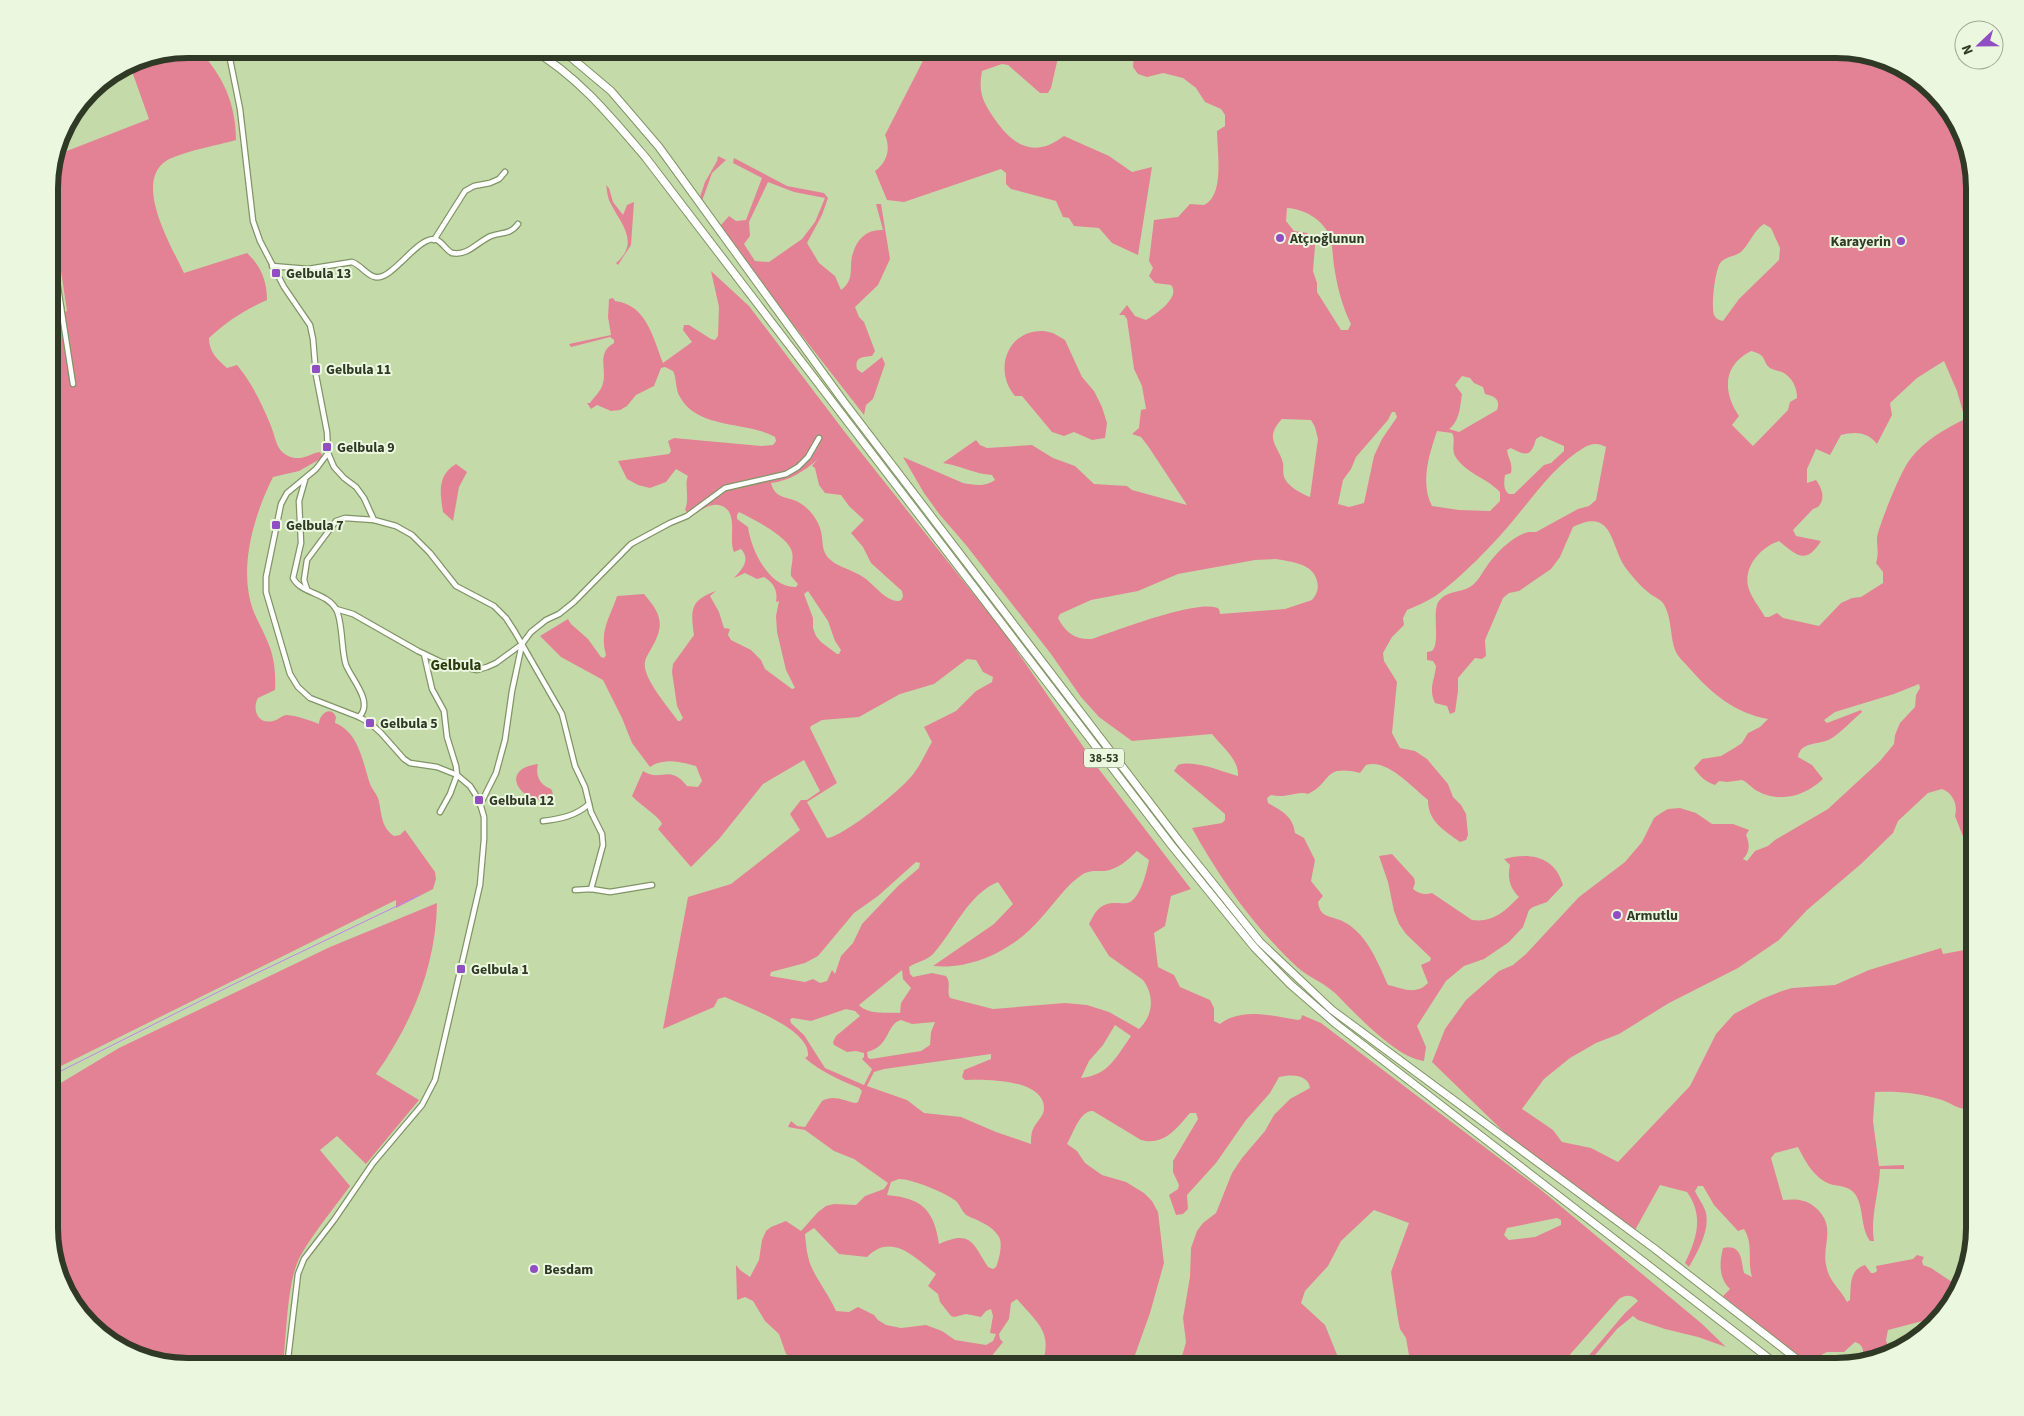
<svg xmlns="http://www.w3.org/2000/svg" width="2024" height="1416" font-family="'Source Sans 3',sans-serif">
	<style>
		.green { fill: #e48295; fill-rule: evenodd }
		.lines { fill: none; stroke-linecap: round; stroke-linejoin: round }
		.stream { stroke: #bd84ed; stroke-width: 1 }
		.minor-casing { stroke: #809566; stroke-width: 7 }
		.trunk-casing { stroke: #809566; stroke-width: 9 }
		.minor { stroke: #fff; stroke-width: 4.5 }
		.trunk { stroke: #fff; stroke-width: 7 }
		.poi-dot { fill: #914ec3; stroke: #ebf7de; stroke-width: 2 }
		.labels { text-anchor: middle; stroke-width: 4; stroke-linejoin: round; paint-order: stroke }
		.shield { fill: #ebf7de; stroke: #68725c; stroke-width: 1 }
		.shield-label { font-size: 12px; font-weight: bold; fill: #303925 }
		.poi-label { font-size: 14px; font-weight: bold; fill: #303925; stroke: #ebf7de; text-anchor: start }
		.neighbourhood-label { font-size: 15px; font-weight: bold; fill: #2a3b0e; stroke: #ebf7de }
		.rim { fill: none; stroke: #303925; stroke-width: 6 }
	</style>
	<rect width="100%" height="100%" fill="#c4dba9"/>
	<!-- green -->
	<g class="green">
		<path d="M188,49H198C223,75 236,104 236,140C219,145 180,152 166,161C133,183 172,247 184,273L247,253C261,266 267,281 267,300C245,310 227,321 209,338C209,352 217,359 227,368L237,365C252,383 262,404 271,426C274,433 275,441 279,448C282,453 288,457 295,458C305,459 312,453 320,452L322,455V458L299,471L273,477C254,515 238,568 253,610C257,620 262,628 266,638C274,654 276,672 275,690L258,698C252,708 257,725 273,721C278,720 282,715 287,715C298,716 309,720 319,724C319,714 331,705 336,717L335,723C359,732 363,763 370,784C372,789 376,793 378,798C382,811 380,827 394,836L400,835L405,830L435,872L436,879L433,889L396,908V900L49,1072V318L67,311L49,191V179L54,156L149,119L129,63L135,59Z"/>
		<path d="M929,49L952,54L971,49H1063L1057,62L1051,88L1048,93H1040L1008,65L1002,64L982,71C978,94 983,102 996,121C1015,147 1035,158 1064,136L1109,156L1132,172L1152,167L1138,255L1112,243L1099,228L1074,226L1069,218L1063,217L1056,201L1011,189L1006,184V173L1001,169L904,202L887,200L875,171C887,162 891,149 885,135Z"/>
		<path d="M1134,49H1825L1826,59L1840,57L1846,52L1914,72L1961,126L1975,187V748L1973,754L1975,768L1969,770L1965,775L1975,808V867L1955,816C1958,805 1953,793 1942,789L1928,793L1898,821L1893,833L1861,864L1807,910L1779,940L1738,968L1669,1003L1619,1034L1596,1043L1570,1058L1544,1079L1522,1109L1553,1130L1562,1142L1591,1148L1618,1162L1690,1086L1716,1034L1734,1014L1762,999L1782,991L1792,988L1835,985L1869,970L1941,948L1943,954L1975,948V1105C1963,1114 1954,1104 1942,1100C1919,1093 1899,1091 1875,1092L1873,1121L1879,1166L1904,1165V1169H1880C1879,1193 1870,1218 1874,1241H1870C1860,1227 1864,1206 1855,1194C1848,1185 1839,1187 1830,1184C1814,1178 1805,1161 1798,1147L1775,1153L1771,1158L1783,1200C1796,1199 1806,1199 1816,1208C1838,1228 1820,1246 1827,1269C1830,1282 1841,1290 1847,1302L1850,1300C1851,1285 1849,1270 1865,1265L1871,1273H1874L1877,1271L1876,1266L1913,1259L1917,1255L1924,1257L1922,1261L1923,1265L1931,1268L1952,1282L1956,1291L1952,1306L1938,1317L1888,1330L1886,1340L1890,1355L1863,1361C1863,1352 1865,1345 1855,1342L1844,1352H1827L1806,1363L1723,1296L1730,1289C1719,1278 1719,1264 1723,1248C1742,1244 1741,1260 1744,1273L1752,1277C1747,1261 1754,1245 1744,1229L1738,1231L1714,1205L1703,1186H1698L1695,1191C1698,1198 1704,1205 1706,1213C1710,1231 1697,1253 1689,1267L1685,1263C1697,1238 1704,1216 1687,1192L1660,1185L1634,1232L1505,1133L1432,1062L1445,1029L1466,1000L1499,971L1513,965L1526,954L1579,897L1625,862L1642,842L1654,818L1661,813L1668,809L1680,808L1696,813L1712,824H1733L1749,830L1746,835C1750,844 1750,852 1743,859L1747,861L1755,851L1768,846L1775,840L1828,809L1880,761L1894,744L1895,735L1900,723L1915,707L1916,695L1920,688L1919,684L1894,694L1835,712L1824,720L1827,723L1861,710L1862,712C1852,720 1843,731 1832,738C1820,746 1801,740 1798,757L1812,765L1823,779C1804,797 1777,804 1754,789C1750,786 1747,782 1742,780L1727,782L1719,781L1715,785C1706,782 1699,776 1694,768L1702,759L1721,756L1736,747L1742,743L1748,733L1760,727L1768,719C1735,713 1712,694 1690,669C1686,664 1680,659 1677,654C1669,639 1673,618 1663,603C1659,598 1652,596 1648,592C1640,586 1631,575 1625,567C1610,544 1613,507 1573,527L1560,557L1551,569L1519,591L1509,593L1503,598L1485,640L1486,656L1482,659L1475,658L1458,678V691L1455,712L1450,714L1447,706L1435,703C1428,689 1435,679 1436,666L1433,661L1427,660V652L1432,651C1440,643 1433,618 1437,605C1442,591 1459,593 1470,587C1479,581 1481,574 1487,566C1494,555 1514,534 1529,532C1531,532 1534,532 1536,532L1578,509L1589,506L1596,500L1606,447C1599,443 1592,443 1585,447C1557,463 1536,493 1516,517C1496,542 1460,579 1434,597C1426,602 1416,606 1407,610L1403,618L1404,625L1392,637L1383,653L1384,661L1397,682L1392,733L1400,748L1415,751L1427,759L1448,784L1453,797L1461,805L1466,814L1468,835L1466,840L1460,842C1444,830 1428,822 1428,800C1413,788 1387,758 1366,765L1360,773C1322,764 1333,782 1308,794C1298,790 1287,799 1271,795L1267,798L1268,803C1282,811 1293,816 1295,833L1304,838L1315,860L1311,881L1323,896L1318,902C1320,920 1334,915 1346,923C1368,936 1378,963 1388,985C1403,988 1415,996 1428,983L1421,965L1430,961L1431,958L1406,934L1399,924L1394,911L1388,882L1379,856L1392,854L1414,878L1415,883L1413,889C1419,894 1425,895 1432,893L1472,920C1493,923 1505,911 1519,897C1510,888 1507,878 1510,865L1504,859C1529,852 1555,856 1563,885L1547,902L1533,907L1529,910L1523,927L1509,942L1484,959L1464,966L1446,981L1417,1026L1426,1047L1424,1061C1396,1058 1355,1013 1335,993C1323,982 1308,977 1297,967C1254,927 1220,879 1192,828L1222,823L1225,820V814L1174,771L1178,765C1194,759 1223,772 1238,776C1239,759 1222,747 1212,734L1132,741L1099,717L1081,697L1051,654L966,545L940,515L924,493L903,457L963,483C974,485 986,487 995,480L992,475C975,474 961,466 943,463L976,440L980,445L987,448L1032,445L1053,458L1075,466L1094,484L1127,486L1132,490L1187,505L1148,446L1141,437L1132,434L1139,428L1141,410L1146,409L1142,386L1134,369L1127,319L1124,315H1119L1127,305L1135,316L1146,320C1156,314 1181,297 1171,285L1155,283L1149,276L1153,268L1149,261L1154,220L1178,217L1190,204L1204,205C1225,195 1217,151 1217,131L1225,126V115L1221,109L1205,102L1196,88L1183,78L1163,73L1147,77L1138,74L1133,67ZM1287,208C1306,209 1327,222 1331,241C1333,251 1333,262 1335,272C1338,290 1343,308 1351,324L1348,330H1341L1317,292V283L1313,271L1315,246L1314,241L1307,233L1294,231L1286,221ZM1764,224L1771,228L1780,248L1779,260L1739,299L1723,321C1719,320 1716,319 1714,315C1711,307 1715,268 1721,262C1726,256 1736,257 1742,251C1750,243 1754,230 1764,224ZM1751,351C1768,355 1762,362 1770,368C1773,370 1779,371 1782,372C1792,377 1797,387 1797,398L1790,402L1788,410L1753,446L1732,425L1739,416C1723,392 1722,366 1751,351ZM1944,361L1957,391L1965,419C1945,429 1925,440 1911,458C1901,470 1883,516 1878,533C1875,541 1880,551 1876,563L1883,572V583L1861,597L1852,598L1841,603L1819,626L1783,618L1777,613L1769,617H1765C1760,608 1750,596 1748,586C1744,566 1761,547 1779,541C1797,556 1806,565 1821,541L1796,536L1793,530L1813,509L1818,507C1826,499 1822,488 1816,480L1807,483V469L1816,449L1830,455L1841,435C1855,431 1868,432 1877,444L1892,415L1890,403L1917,378ZM1462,376L1470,378L1474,383L1483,387L1485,394C1494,396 1501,399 1497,410L1459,432L1449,429C1460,421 1460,406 1462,394L1455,385ZM1392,412H1395L1397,417L1382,439L1374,456L1364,503L1349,507L1338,504L1343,480L1351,469L1356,457L1388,420ZM1282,419L1311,420L1315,427L1318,439L1310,497C1302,494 1289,487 1285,479C1282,474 1284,468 1283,463C1279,446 1263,439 1282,419ZM1437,431L1452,433C1456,440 1451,448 1455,456C1465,473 1487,478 1500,492V501L1490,511L1459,510L1432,506C1420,483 1429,455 1437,431ZM1541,436L1564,446V451L1551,463L1544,465L1514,494H1509C1503,490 1504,482 1505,475L1511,473C1513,463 1508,458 1507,450L1511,448C1526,456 1531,457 1536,439ZM1276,559C1291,562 1313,563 1317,581C1319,589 1317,594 1312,600L1285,609L1220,614L1219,609C1202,597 1113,632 1092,639C1075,640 1065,632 1058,618L1060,614L1091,600L1138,591L1178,574L1255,560Z"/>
		<polygon points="718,156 726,160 712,173 702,201 700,197 705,182 717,161"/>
		<path d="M734,158L787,186L824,193L828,198L822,215L807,243L819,263L835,276L841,290C856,279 848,267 853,253C857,238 868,229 883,230L876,204H881L890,259L878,285L855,307L859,317L864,322L875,351L872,356C863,357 854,357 857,369L862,373L882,357L885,364L873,399L866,405L864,415L724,236L721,225L729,216L736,221L746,220L762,178L733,163ZM768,182L794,192L825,198L815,222L802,239L769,262L755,261L744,244L750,236L749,222Z"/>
		<path d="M606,185L609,188L613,202L623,215L627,205L634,202L631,245L618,265L616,263C642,241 618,221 609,200C607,195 607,189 606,185Z"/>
		<path d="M711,271L749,306L844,431L1003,631L1098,768L1191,889L1171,896L1165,926L1154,933L1158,967L1174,975L1180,987L1210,1000L1214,1008V1021L1220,1024C1242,1007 1272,1016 1298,1020L1301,1019L1302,1015L1321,1023L1540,1189L1701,1323L1726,1347L1698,1337L1665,1329L1638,1320L1633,1316L1617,1329L1585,1367H1579L1625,1313L1638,1301C1632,1294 1626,1295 1619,1299L1566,1359H1561L1559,1367H1415L1409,1355L1406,1338L1400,1329L1398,1319L1391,1272L1409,1223L1374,1210L1341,1241L1328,1266L1305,1291L1301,1303L1325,1325L1342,1367H1179L1186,1342L1183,1318L1190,1277L1191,1248L1197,1231L1203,1223L1216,1213L1232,1173L1242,1158L1265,1131L1274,1115L1290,1099L1310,1088C1308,1074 1291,1074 1279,1077L1270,1093L1246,1120L1216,1163L1187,1195L1188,1209L1183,1214L1176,1215L1169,1195L1178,1189L1179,1185L1173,1172V1161L1198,1119L1196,1113H1190C1176,1129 1164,1146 1141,1140L1093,1111C1080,1110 1073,1134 1067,1144L1077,1151L1085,1163L1102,1175L1126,1182L1144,1193L1152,1201L1158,1212L1164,1263L1150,1313L1135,1355L1126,1367H1041C1054,1332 1038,1324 1017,1299L1011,1303L1009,1319L999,1334L1000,1339L1003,1342L983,1367H810L786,1354L779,1334L765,1321L753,1301L745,1297L737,1300L736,1265L740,1270L750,1277L759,1260L762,1240L766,1231L771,1227L786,1221L801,1231L818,1212L826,1206L834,1204L856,1205L865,1196L884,1189L888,1183L854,1159L834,1151L805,1130L788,1127L791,1121L797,1126L805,1127L822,1101C834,1094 844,1101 856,1103L858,1102L862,1091L859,1088C840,1080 821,1072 805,1058L808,1056C811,1029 746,1007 725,997L718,999L714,1007L663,1029L688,897L731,884L800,830L790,814L801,800H807L820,791L804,760L763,784L719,839L691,867L658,829L662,824C660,817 639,804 632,796L643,771C661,783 669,763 687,786L698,787L702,781L696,766C680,762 665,757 650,767L632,743L622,718L603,680L561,657L540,636L568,619L571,624L588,639L601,657L604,658L606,655C599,630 610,618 617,596L644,594C662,615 665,625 651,649C647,656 644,660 645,668C648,684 668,707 678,721H680L683,718L677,706L672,672L673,664L694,635C690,609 691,600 716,591L710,596L719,612L724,628L730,629L728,635L731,640L751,650L761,660L765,669L792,689L795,688L786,670L777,632L776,616L779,601L776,602C778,591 774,583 764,577L757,579L745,573L734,578C742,569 751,560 741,549L734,552C728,539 739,513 722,506C711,501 700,511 691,517L685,510C690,497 684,485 688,476L676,469L666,482L650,488L638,485L627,479L618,461L669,454L671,451L668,441L674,438L761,446L773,445L776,441L775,437C748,421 698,430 680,397C675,389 677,379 673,371L665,367L661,368L654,386L636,395L627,406L620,410L611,411L597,405L591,409L587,403H590C594,397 602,390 603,383C607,369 596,353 614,343V340L610,337L571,347L569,344L611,335L608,317L609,299L613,298L615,301C647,305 653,338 663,363L692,342L683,330L684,325H689L711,339L715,340L718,336L719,307ZM818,459L812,466L815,468L819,485L825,493L841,495L849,506L864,520L851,533L863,547L871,563L902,591L903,596C902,599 901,601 898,601C885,601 873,583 863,577C852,569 831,566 825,553C821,545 824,535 818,523C814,515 808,508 800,503C789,496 775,500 771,483C789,481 805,471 818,459ZM739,512C753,519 789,537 792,552C794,561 790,568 791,576L798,584L796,587C769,588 751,550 748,527L737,519V515ZM808,591L828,621L835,641L841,650L839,654H837L821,642L816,636L813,628V618L804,594ZM967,659L976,660L983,672L993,677L992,682L976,691L956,711L924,727L932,742C926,752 921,764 914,773C905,787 842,838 827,838L807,802L837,783L810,728L811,726L822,720L859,717L900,694L934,684ZM1137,851L1149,860C1147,871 1141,896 1130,902C1126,904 1122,903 1118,903C1101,902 1096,910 1089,924L1109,956L1143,980C1155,996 1153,1016 1139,1029L1109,1012L1087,1005L1065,1003L993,1009L950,998C946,990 952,984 946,976L932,973L913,977L910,974L909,967C916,962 928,960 933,954C954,931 968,894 998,882L1013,904L994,924L933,966C973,970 1015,949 1041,918C1055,903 1065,886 1083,874C1090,870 1097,871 1105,871C1118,869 1128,860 1137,851ZM916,862L920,863L919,868L898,886L862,924L853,943L841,956L835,974L832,970L827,981L820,983L813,979L805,982L770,976L771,972L805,963L818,956L854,913L878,896ZM902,970L903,979L911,988L901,1003L900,1013C886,1012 868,1015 859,1005ZM846,1009L855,1011L860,1016L836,1036L833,1042L834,1045L847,1052L856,1051L864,1053V1057L862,1059L872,1069L864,1085L825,1068L804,1035L791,1023L790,1019L793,1018L811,1021ZM901,1020L912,1024L935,1022L931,1032L930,1045L921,1051L871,1059L868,1058L867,1052C890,1047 886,1024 901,1020ZM1115,1025L1131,1036C1116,1057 1109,1075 1081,1078L1089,1061L1103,1045ZM991,1054V1059L964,1070L962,1077L965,1080C986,1079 1045,1079 1044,1109C1044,1116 1036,1122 1033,1129C1031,1133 1031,1139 1031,1144L996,1132L961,1117L924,1113L907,1100L867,1086L874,1072L884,1069ZM899,1179C912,1179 946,1193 956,1201C961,1206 962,1213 968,1216C979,1221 993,1226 999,1237C1003,1244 999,1260 996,1267L993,1269L988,1267C972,1242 971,1230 939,1244C934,1209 921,1198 887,1195L891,1182ZM1557,1218L1561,1220V1225L1535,1237L1509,1240L1504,1235L1507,1228ZM814,1228L839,1254L867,1257C891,1232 915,1257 936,1274L928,1286L938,1294L940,1302L951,1316L954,1317L966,1314L981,1317L986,1311L991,1309L993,1316L990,1333L996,1334L993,1341L986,1345L955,1340L942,1331L926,1325L901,1328L886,1325L878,1320L874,1315L858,1307L849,1312L836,1311C829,1295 818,1282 811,1266C807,1256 806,1245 805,1234Z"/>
		<path d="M1044,331L1053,333L1065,340L1082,377L1094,391L1102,407L1107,423L1105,438L1092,440L1074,432L1064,436L1052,432L1022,396H1015C993,371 1007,329 1044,331Z"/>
		<path d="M456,464L467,472L459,487L453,521L443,512C440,493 437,475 456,464Z"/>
		<path d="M538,764C535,776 540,785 551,789C554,793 553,798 548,800C520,803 498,769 538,764Z"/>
		<path d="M437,903C436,966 412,1023 376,1074L419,1100L366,1164L337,1136L320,1150L350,1186C335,1207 309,1238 298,1261C287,1286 286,1339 283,1367H188L110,1344L67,1298L51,1244L49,1196V1090L119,1048L330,947Z"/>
	</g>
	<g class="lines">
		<!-- stream -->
		<polyline class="stream" points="49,1077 228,987 420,895"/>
		<!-- minor casing -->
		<g class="minor-casing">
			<g id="minor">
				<polyline points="228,49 240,109 253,221 260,241 284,287 310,325 313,339 316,375 327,432 328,453 334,467 344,478 356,487 364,498 374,520 396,526 412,535 430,553 456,586 494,606 506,618 515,632 562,714 575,766 585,787 591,812 602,834 603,845 591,889"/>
				<polyline points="49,230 73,384"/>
				<polyline points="434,240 465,191 474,186 490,183 499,179 505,172"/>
				<path d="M272,266L308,269L352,262C361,265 366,275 375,277C393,281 419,233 437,240C443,243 446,250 452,253C468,256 477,242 491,236C502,232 510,235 518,224"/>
				<polyline points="49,312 61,307"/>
				<path d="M305,480L299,501L301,543L293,578C301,594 326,592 336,609C343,621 341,651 346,665C352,680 374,702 359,717"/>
				<polyline points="307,589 304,580 307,560 336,521 345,518 374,520"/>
				<polyline points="336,609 353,614 418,651 441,662 477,670 487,667 496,663 522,644 531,632 546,620 559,614 574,602 631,544 670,523 687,516 725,488 786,474 798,467 808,457 819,438"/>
				<polyline points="424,654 432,689 444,711 447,737 456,766 457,775 450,794 440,812"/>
				<polyline points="480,805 496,773 505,740 512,691 522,644"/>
				<path d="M543,821C560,819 576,816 589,804"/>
				<polyline points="575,890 591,889 610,892 652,885"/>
				<polyline points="287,1367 298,1274 304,1259 334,1220 373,1163 422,1105 435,1080 480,885 484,839 484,817 479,800 470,786 457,775 437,767 410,763 404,759 381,733 370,723 359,717 310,698 298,687 290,674 266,592 266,577 281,504 287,493 316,469 328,453"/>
			</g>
		</g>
		<!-- trunk casing -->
		<g class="trunk-casing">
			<g id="trunk">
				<path d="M531,49C577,75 612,118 646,158L1172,846L1254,947L1290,984L1336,1024L1780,1367"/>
				<polyline points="561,49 611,91 659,147 844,402 1179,841 1260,942 1332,1010 1655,1249 1807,1367"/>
			</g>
		</g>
		<!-- minor -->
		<use href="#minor" class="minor"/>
		<!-- trunk -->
		<use href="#trunk" class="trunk"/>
	</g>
	<!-- markers -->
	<g class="poi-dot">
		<circle cx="1280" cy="238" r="5"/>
		<circle cx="1901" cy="241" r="5"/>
		<rect x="271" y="268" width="10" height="10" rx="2.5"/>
		<rect x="311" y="364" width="10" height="10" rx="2.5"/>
		<rect x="322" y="442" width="10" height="10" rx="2.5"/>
		<rect x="271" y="520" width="10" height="10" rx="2.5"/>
		<rect x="365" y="718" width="10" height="10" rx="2.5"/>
		<rect x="474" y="795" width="10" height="10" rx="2.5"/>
		<circle cx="1617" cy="915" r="5"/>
		<rect x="456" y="964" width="10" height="10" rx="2.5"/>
		<circle cx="534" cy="1269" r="5"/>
	</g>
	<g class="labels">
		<!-- shield labels -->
		<rect class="shield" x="1084" y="748.5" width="40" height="19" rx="4"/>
		<g class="shield-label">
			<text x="1104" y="762">38-53</text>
		</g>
		<!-- poi labels -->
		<g class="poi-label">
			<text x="1290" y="243">Atçıoğlunun</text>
			<text x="1891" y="246" text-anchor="end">Karayerin</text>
			<text x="286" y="278">Gelbula 13</text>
			<text x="326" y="374">Gelbula 11</text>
			<text x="337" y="452">Gelbula 9</text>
			<text x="286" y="530">Gelbula 7</text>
			<text x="380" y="728">Gelbula 5</text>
			<text x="489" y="805">Gelbula 12</text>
			<text x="1627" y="920">Armutlu</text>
			<text x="471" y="974">Gelbula 1</text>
			<text x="544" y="1274">Besdam</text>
		</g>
		<!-- neighbourhood labels -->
		<g class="neighbourhood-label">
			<text x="456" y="670">Gelbula</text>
		</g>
	</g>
	<!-- crop -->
	<path d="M0 0H2024V1416H0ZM188 58H1836A130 130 0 0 1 1966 188V1228A130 130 0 0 1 1836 1358H188A130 130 0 0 1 58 1228V188A130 130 0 0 1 188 58Z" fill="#ebf7de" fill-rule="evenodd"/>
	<path class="rim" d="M188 58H1836A130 130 0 0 1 1966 188V1228A130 130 0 0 1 1836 1358H188A130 130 0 0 1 58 1228V188A130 130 0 0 1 188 58Z"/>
	<!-- north arrow -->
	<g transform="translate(1979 45) rotate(248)"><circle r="24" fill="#ebf7de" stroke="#a0ab94"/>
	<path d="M0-4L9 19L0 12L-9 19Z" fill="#914ec3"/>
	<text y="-8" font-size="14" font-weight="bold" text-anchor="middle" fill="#303925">N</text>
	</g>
</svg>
